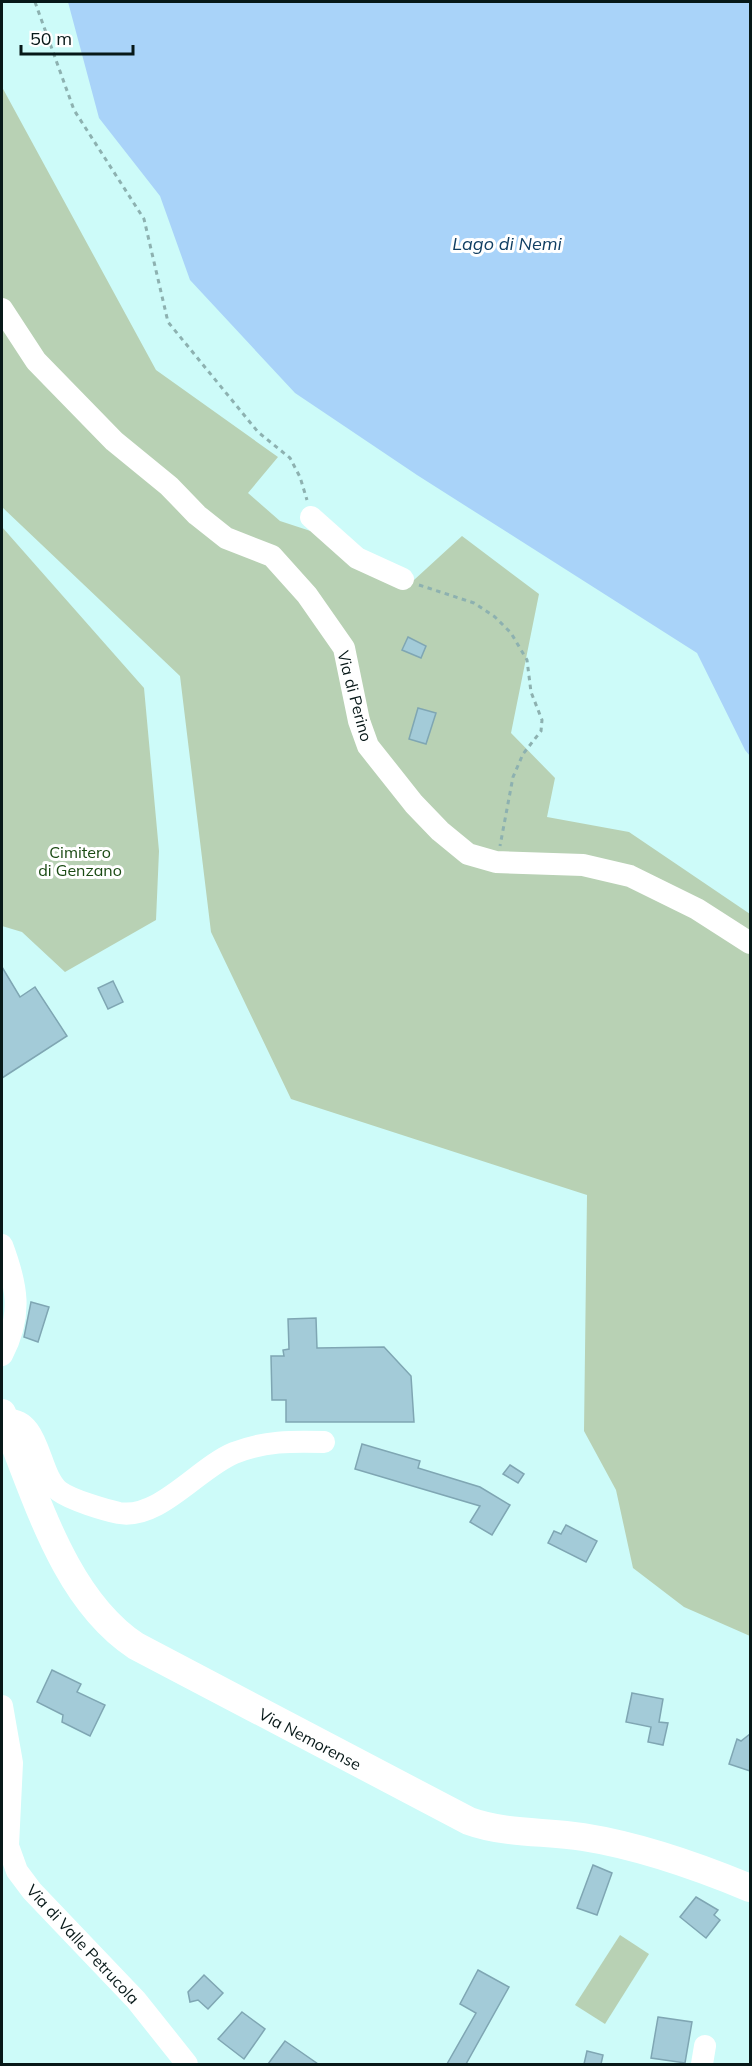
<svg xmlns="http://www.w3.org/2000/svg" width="752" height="2066" font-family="Mulish,sans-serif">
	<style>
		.green { fill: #b8d1b4 }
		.water { fill: #a9d3f9 }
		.building { fill: #a3cbd8; stroke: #7fa6b3; stroke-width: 1.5 }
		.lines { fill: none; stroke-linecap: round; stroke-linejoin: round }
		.path { stroke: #8db1b0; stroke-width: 3; stroke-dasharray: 4.5 4.5; stroke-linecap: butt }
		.minor { stroke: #fff; stroke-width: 22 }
		.major { stroke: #fff; stroke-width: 28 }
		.labels { text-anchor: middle; stroke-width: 6; stroke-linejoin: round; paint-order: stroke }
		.street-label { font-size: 16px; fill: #071818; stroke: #fff }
		.park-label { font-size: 16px; fill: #1a4a13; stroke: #fff }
		.water-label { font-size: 18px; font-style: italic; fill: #113f63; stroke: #fff }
	</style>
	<rect width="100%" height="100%" fill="#cdfbf9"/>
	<!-- green -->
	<g class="green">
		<polygon points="2,87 156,370 278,457 248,493 280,521 341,541 414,580 462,536 539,594 511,733 555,778 547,817 629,832 750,914 750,1636 684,1607 633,1568 616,1490 584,1431 587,1195 291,1099 211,932 180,676 2,507"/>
		<polygon points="2,527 144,688 159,851 156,920 65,972 22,932 2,926"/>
		<polygon points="620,1935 649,1954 605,2024 575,2005"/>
	</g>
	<!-- water -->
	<polygon class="water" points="68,2 750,2 750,756 745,750 697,653 417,475 295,393 190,280 160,196 99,118"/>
	<!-- building -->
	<g class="building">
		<polygon points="408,637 426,646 421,658 402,650"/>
		<polygon points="418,708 436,713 426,744 409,739"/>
		<polygon points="2,967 20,997 35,987 67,1036 2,1078"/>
		<polygon points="113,981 123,1002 108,1009 98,988"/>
		<polygon points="31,1302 49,1307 38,1342 24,1337"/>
		<polygon points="316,1318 317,1348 384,1347 411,1376 414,1422 286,1422 286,1400 272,1400 271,1356 284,1356 283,1350 289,1349 288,1319"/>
		<polygon points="362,1444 420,1461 418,1468 480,1487 510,1505 492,1535 470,1522 480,1506 355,1469"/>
		<polygon points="510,1465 524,1474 518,1483 503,1474"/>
		<polygon points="566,1525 597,1541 586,1562 548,1543 554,1531 561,1534"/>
		<polygon points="52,1670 81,1684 77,1692 105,1705 90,1736 62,1722 63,1715 37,1702"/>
		<polygon points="632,1693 663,1699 659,1722 668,1723 663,1745 648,1742 651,1727 626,1722"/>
		<polygon points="750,1734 750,1771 729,1764 737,1739 741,1741"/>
		<polygon points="593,1865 612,1873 597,1915 577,1908"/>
		<polygon points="696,1897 718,1910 714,1915 720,1920 706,1938 680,1917"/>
		<polygon points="478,1970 509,1987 466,2064 447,2064 476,2013 460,2004"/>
		<polygon points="204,1975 223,1993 208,2009 198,2000 190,2002 188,1992"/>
		<polygon points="242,2012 265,2029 244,2059 218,2039"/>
		<polygon points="658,2017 692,2022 685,2063 651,2058"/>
		<polygon points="285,2041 318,2064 268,2064"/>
		<polygon points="587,2051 603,2055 601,2064 584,2064"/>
	</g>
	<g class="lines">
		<!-- path -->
		<g class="path">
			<polyline points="35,2 74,110 144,219 168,322 258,432 290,458 300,477 307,500"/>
			<polyline points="419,585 474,603 495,617 511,633 527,660 531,692 542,720 541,731 523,754 513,777 500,846"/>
		</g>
		<!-- minor -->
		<g class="minor">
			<polyline points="2,309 36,361 114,441 169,486 197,515 226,538 272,556 307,595 344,648 359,721 368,746 414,804 440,831 468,854 496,862 583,865 630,876 697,909 750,943"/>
			<polyline points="311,517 357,558 403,579"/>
			<path d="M2,1245C17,1285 23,1315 2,1355"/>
			<path d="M4,1420C41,1416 37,1473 59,1491C71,1500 105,1510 119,1513C159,1520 198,1468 234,1453C264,1441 292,1441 324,1442"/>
			<polyline points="2,1706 12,1763 8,1846 17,1871 32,1891 136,2000 187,2064"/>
			<polyline points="702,2064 705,2046"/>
		</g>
		<!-- major -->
		<path class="major" d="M2,1413C35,1491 62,1597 136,1646L469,1821C505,1834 545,1831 583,1837C640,1846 697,1866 750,1888"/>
	</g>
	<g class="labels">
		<!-- street labels -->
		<g class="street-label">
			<text transform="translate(355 696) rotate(75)" y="6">Via di Perino</text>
			<text transform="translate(310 1739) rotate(28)" y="6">Via Nemorense</text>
			<text transform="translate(83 1944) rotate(47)" y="6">Via di Valle Petrucola</text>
		</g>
		<!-- park labels -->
		<g class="park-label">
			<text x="80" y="858">Cimitero<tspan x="80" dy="18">di Genzano</tspan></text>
		</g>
		<!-- water labels -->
		<g class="water-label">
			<text x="507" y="250">Lago di Nemi</text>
		</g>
	</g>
	<!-- border -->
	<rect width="752" height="2066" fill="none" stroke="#071818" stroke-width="6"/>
	<!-- scale -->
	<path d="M21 45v9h112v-9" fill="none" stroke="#071818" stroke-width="3"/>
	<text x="30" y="45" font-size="18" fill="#071818" stroke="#ffffff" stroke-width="4.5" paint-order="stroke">50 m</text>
</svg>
